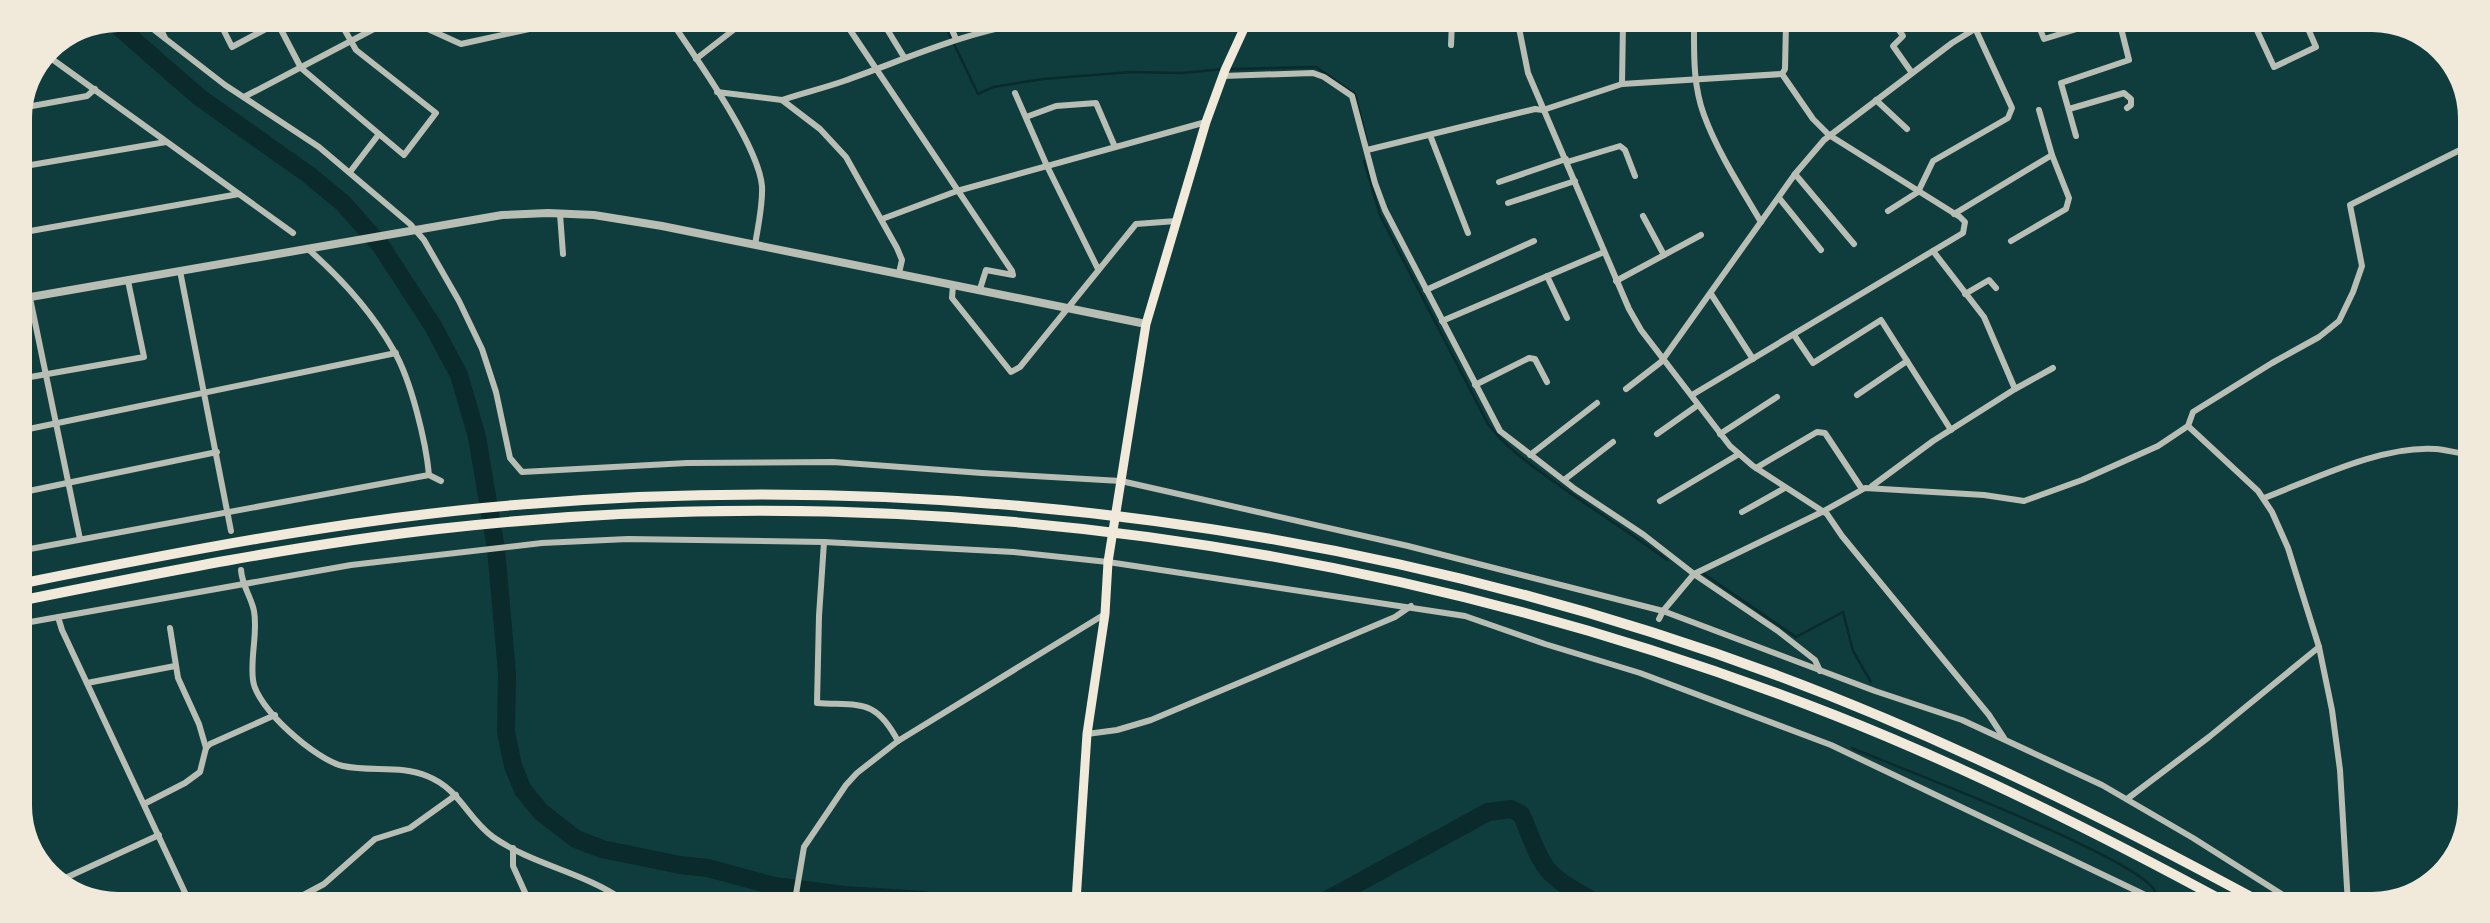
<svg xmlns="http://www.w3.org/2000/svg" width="2490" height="923" font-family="'Nunito Sans',sans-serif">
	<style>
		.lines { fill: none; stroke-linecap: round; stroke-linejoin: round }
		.stream { stroke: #0a2a2b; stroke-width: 2.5 }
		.river { stroke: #0a2a2b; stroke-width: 18 }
		.minor { stroke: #b8beb3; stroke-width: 6 }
		.tertiary { stroke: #b8beb3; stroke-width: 8 }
		.secondary { stroke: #f1e9da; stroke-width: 9 }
		.motorway { stroke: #f1e9da; stroke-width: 10 }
	</style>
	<rect width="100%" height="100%" fill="#0f3d3e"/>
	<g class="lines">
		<!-- stream -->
		<g class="stream">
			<polyline points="943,21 978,94 993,87 1043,79 1131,72 1182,73 1223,69"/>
			<polyline points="1230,69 1316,67 1355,94 1367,141"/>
			<path d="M1364,161L1380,215L1488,424C1504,445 1524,460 1545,475C1585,505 1627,530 1667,560"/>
			<polyline points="1704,574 1796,637 1843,612 1853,651 1871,682"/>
			<path d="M1852,748C1899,768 2137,857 2155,891"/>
		</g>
		<!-- river -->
		<g class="river">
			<polyline points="112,21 199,97 309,175 343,203 381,246 433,326 459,375 477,437 496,549 507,673 506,732 513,766 523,790 541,812 576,839 602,849 680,865 708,868 774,886 844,895 925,900"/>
			<path d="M1325,901L1488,812L1511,809L1521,814C1530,832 1535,854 1548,870C1560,884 1579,892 1594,902"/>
		</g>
		<!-- minor -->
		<g class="minor">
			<polyline points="140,19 225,85 319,147 410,224 424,240 459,301 482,349 496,392 510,458 522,472 687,463 833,462 982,473 1121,481 1408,546 1663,611 1875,691 1962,720 2102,785 2193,838 2283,895 2303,904"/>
			<polyline points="156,19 165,38"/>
			<polyline points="218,19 232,47 277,23"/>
			<polyline points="276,20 301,68 379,134"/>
			<polyline points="339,20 356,50 436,113 404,155 379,134 350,172"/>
			<polyline points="408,20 461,44 570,20"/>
			<path d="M671,21C696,58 758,144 762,186C763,205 758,226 755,245"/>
			<polyline points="844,21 1012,271 1013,275 986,270 980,289"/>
			<polyline points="882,21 904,57"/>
			<polyline points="948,21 956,39"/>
			<polyline points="1518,23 1528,73 1629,309 1641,330 1730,446 1753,466 1827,514 1842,536 1989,715 2004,738"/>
			<path d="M1694,23C1694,54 1693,86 1704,115C1718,153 1741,188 1761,222"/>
			<polyline points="1894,23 1903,36 1893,46 1912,73"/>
			<polyline points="2038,24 2044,39 2093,24"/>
			<polyline points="2254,24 2274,67 2316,47 2306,24"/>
			<polyline points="1451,45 1452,22"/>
			<polyline points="45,54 293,233"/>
			<polyline points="696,59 745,21"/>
			<polyline points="1223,76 1313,73 1324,77 1352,96 1375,183 1385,210 1500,431 1575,489 1644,535 1694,574 1778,631 1815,660 1820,671"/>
			<polyline points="1622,84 1623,23"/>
			<polyline points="717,92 782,100 820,129 846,157 897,248 902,260 899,273"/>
			<polyline points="1015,93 1047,166 1098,269"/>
			<polyline points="244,97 391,20"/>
			<path d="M782,100C803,93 824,88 844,81C909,58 971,29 1040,21"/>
			<polyline points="1876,100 1907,129"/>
			<polyline points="21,108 87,96 95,89"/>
			<polyline points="2069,109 2124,93 2131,99 2131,105 2127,108"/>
			<polyline points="2039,110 2052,155"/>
			<polyline points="1026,117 1056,106 1096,103 1115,147"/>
			<polyline points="1430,135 1468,233"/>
			<polyline points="2076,136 2061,83 2129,60 2120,24"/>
			<polyline points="1367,150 1535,109 1543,110 1622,84 1782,74"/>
			<polyline points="1567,162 1620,146 1625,150 1635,176"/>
			<polyline points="19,167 166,142"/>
			<polyline points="1795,174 1854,244"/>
			<polyline points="1499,182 1566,159"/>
			<polyline points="1779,198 1821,250"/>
			<polyline points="1508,203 1575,181"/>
			<polyline points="1888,211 1918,192 1933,161 2008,118 2012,108 1975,28"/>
			<polyline points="560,214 563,254"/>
			<polyline points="1954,214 2052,155 2069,198 2066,209 2011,241"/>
			<polyline points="1643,216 1664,255"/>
			<polyline points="882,219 957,191 1206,122"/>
			<polyline points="19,233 239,194"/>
			<polyline points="19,245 80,539"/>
			<path d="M308,249C342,279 372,312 394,351C411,380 426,442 429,475"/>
			<polyline points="1933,251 1984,317 2015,389"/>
			<polyline points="180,271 231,531"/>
			<polyline points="1547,276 1567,318"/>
			<polyline points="1616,281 1701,235"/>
			<polyline points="953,285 952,298 1011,372 1020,367 1136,224 1176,221"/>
			<polyline points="1426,290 1534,241"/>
			<polyline points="1711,294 1753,359"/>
			<polyline points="1965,294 1989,280 1996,288"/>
			<polyline points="1442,321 1604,252"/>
			<polyline points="1794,335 1813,363 1881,320 1951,430"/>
			<polyline points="19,379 144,357 128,281"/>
			<polyline points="1475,385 1529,358 1535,359 1547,382"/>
			<polyline points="1626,389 1661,362 1795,174 1824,140 1952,43 1983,24"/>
			<polyline points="1692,395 1963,233 1965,222 1960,217 1829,135 1813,119 1782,74 1785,69 1786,23"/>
			<polyline points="1857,395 1907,361"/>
			<polyline points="2188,426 2258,491 2272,512 2288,548 2319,647 2332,710 2340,770 2348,904"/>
			<polyline points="19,431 396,353"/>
			<polyline points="1657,434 1698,405"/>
			<polyline points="1720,434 1777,397"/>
			<polyline points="1530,455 1597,403"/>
			<polyline points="1756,468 1817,432 1825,433 1862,489"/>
			<polyline points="1564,480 1613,442"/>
			<polyline points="1872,486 1933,441 2015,389 2053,368"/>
			<polyline points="19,493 217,452"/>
			<path d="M2264,498C2314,479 2382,445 2436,449C2446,450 2457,453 2468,454"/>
			<polyline points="1660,501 1739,454"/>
			<polyline points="1742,512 1785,488"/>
			<path d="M824,542L819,616L817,703C861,706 875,698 898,741"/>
			<polyline points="19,551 418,477 429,475 441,481"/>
			<path d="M241,570C242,586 251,596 254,611C258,633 250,657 253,680C256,708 316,760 343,766C370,772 402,765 427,776C460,789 467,818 493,837C533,865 583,872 623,900"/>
			<polyline points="58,617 62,630 188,899"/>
			<polyline points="1659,619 1663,611 1694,574 1822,512 1865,488 1984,495 2024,501 2082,480 2158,446 2188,426 2193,412 2272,363 2319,337 2339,321 2353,292 2362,266 2350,205 2470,145"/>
			<polyline points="19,624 351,565 542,543 628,539 824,542 1014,552 1108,562 1465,616 1545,644 1640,673 1831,745 2162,903"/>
			<polyline points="170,628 178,678 199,724 206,748"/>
			<polyline points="87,683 175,666"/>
			<polyline points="1087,734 1117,730 1151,720 1395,617 1411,606"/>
			<polyline points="2127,799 2209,737 2319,647"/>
			<polyline points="144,804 185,783 200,772 206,748 210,744 275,715"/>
			<polyline points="513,848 513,866 528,899"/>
			<polyline points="61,880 159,835"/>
			<polyline points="296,899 324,884 375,839 410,828 456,795"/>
			<polyline points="795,900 804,847 846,785 857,773 898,741 1105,614"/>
		</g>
		<!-- tertiary -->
		<polyline class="tertiary" points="19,299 502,215 548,213 594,215 662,226 1146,324"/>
		<!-- secondary -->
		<polyline class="secondary" points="1076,901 1087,734 1105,614 1108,562 1146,324 1206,122 1225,70 1247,22"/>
		<!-- motorway -->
		<g class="motorway">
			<path d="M19,584C183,551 348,519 515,505C940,469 1376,527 1776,675C1945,738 2105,818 2262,903"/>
			<path d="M19,601C158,573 297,545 438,529C909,475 1393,542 1834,715C1969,768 2100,834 2227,903"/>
		</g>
	</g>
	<!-- crop -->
	<path d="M0 0H2490V923H0ZM118 32H2372A86 86 0 0 1 2458 118V806A86 86 0 0 1 2372 892H118A86 86 0 0 1 32 806V118A86 86 0 0 1 118 32Z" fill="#f1e9da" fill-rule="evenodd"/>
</svg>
